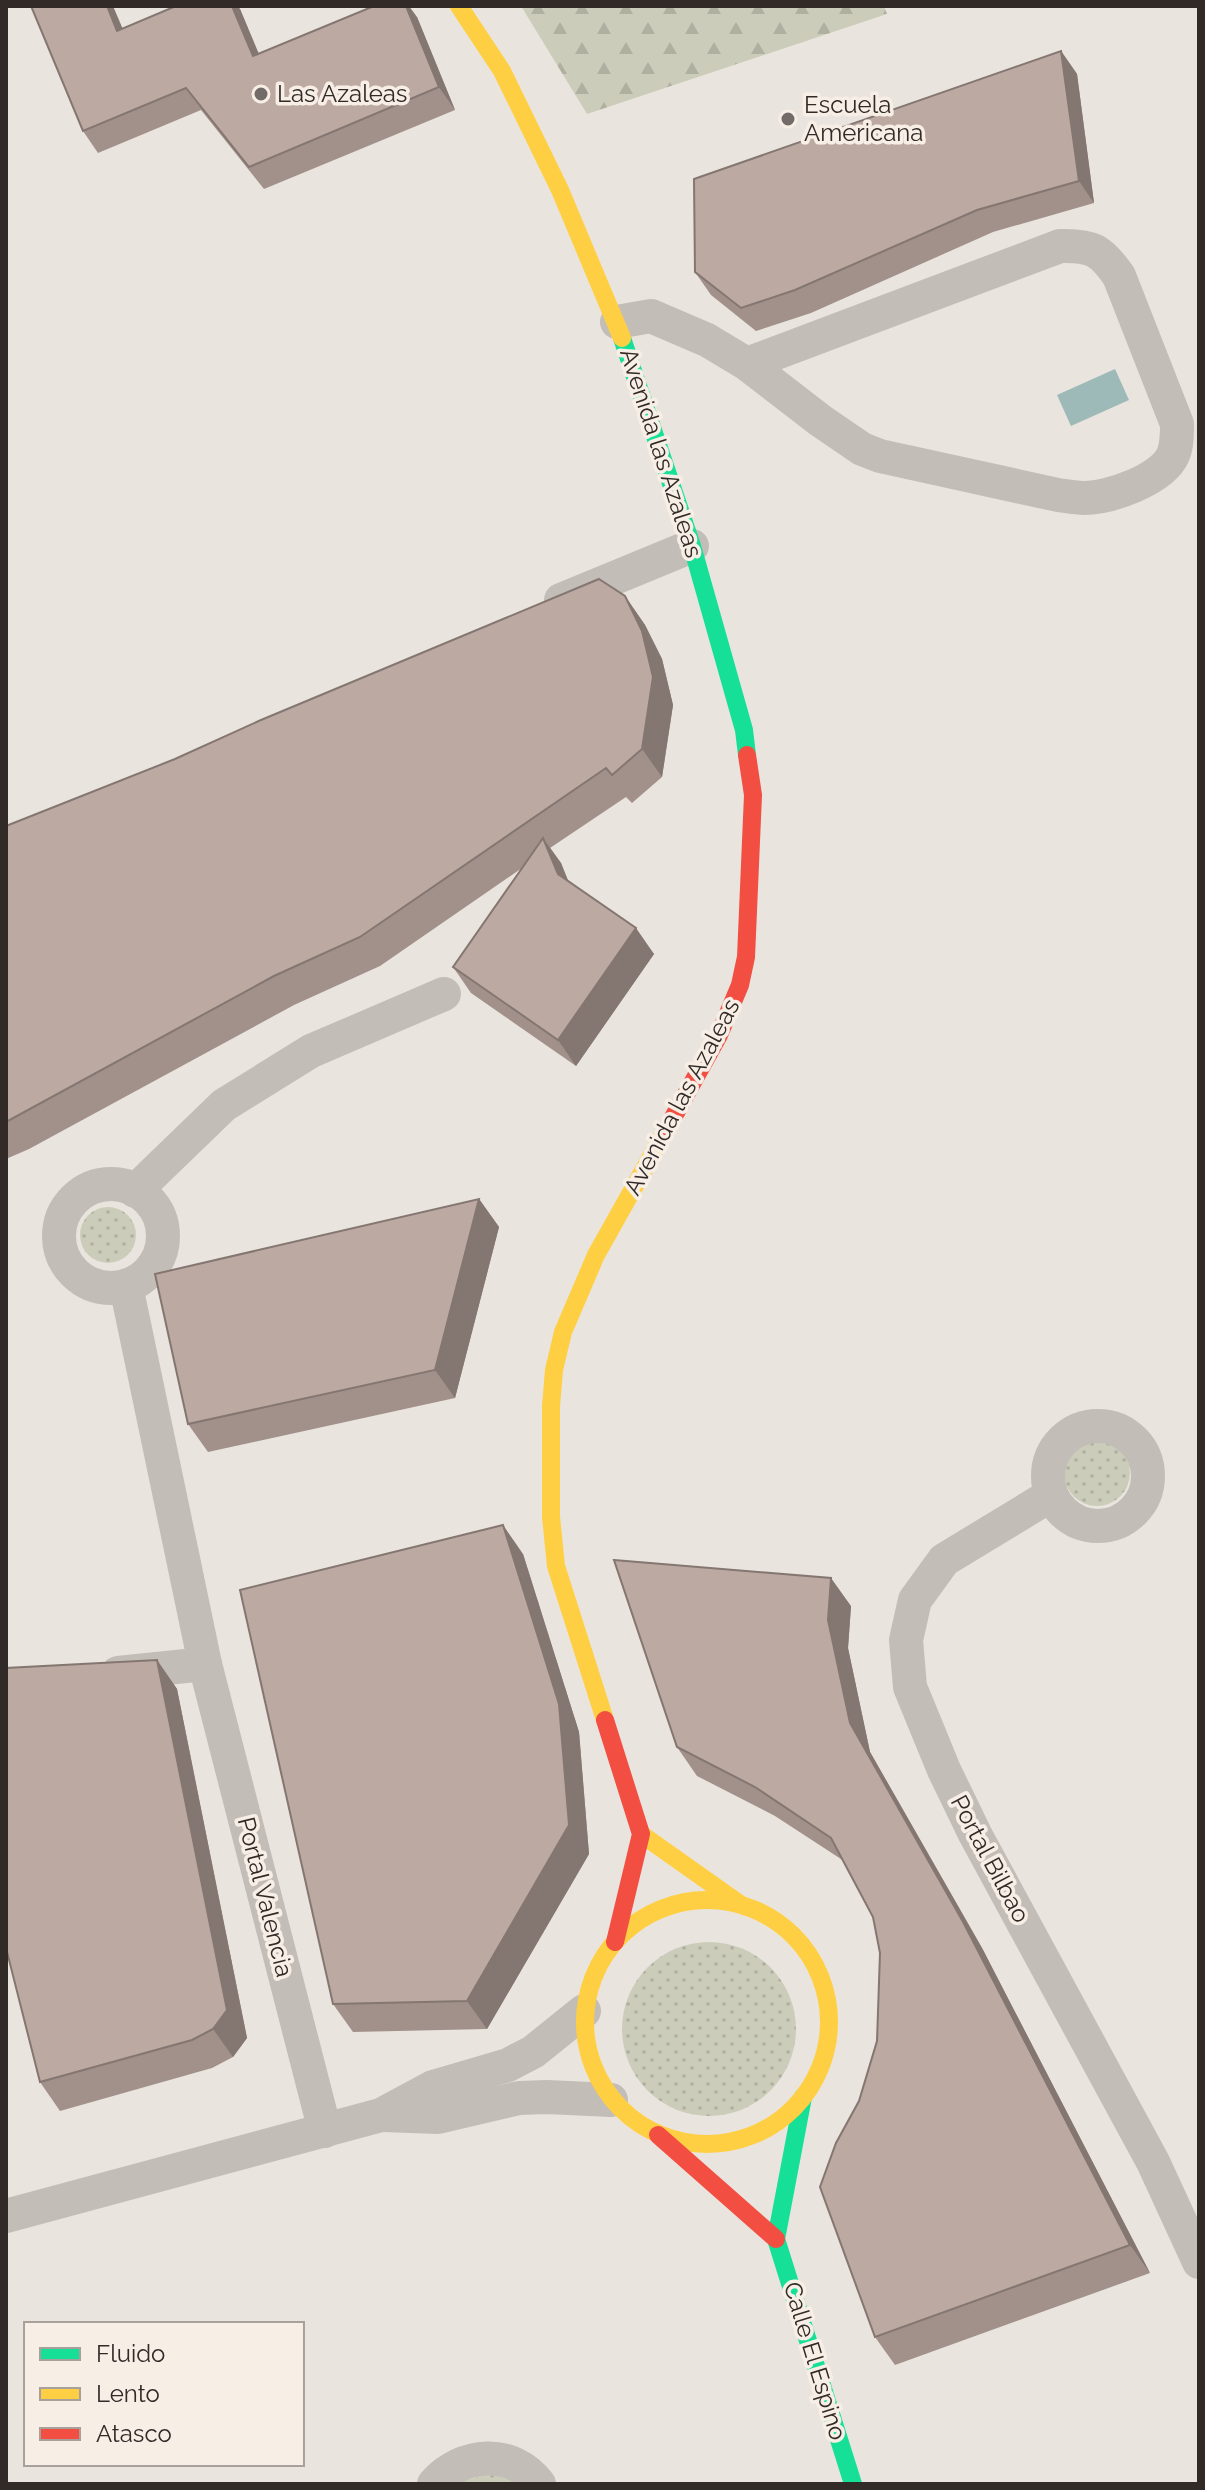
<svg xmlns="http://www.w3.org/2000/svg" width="1205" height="2490" font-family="Raleway,sans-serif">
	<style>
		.grass { fill: url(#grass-dots) }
		.forest { fill: url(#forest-firs) }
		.water { fill: #9dbab8 }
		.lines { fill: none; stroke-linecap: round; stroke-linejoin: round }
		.street { stroke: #c3bdb8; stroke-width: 34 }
		.fast { stroke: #16e098; stroke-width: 18 }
		.slow { stroke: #ffcf43; stroke-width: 18 }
		.jam { stroke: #f24e42; stroke-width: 18 }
		.wall { fill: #a2918b }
		.shaded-wall { fill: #847671 }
		.building { fill: #bca9a2; stroke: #847671; stroke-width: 2 }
		.poi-dot { fill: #726b67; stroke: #f7eee6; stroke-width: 3 }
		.labels { text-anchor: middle; stroke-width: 7; stroke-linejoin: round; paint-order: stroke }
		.poi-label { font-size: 24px; fill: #322a27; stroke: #f7eee6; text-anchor: start }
		.street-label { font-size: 24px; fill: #322a27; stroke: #f7eee6 }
	</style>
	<defs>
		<pattern id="grass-dots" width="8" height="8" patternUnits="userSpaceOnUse" patternTransform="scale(2)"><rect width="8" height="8" fill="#cbcdba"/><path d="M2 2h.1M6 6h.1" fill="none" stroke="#afb0a0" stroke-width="1.8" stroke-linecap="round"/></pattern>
		<pattern id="forest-firs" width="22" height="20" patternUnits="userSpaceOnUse" patternTransform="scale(2)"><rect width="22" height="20" fill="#cbcdba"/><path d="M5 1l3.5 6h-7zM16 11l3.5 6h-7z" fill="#afb0a0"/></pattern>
	</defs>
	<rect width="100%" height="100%" fill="#eae4de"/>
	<!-- grass -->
	<g class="grass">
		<circle cx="108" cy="1235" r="28"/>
		<circle cx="1097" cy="1473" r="33"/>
		<circle cx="709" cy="2029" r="87"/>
		<polygon points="492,2473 520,2484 459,2484 462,2481"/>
	</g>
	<!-- forest -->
	<polygon class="forest" points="521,6 884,6 887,14 587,114"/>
	<!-- water -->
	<polygon class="water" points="1115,369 1129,400 1071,426 1057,395"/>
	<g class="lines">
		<!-- street -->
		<g class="street">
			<path d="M617,322L651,316L707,340L747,364L821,421L862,449L880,456L1058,495C1066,496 1075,498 1084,498C1109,498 1162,480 1173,455C1177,446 1177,434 1177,424L1119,276C1101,250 1092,245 1060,246L747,364"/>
			<polyline points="561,600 692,546"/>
			<circle cx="111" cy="1236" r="52"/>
			<polyline points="135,1191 224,1105 311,1051 444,994"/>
			<polyline points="126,1286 205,1664 325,2131"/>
			<circle cx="1098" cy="1476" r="50"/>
			<polyline points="1051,1495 944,1560 915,1600 906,1640 910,1687 944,1770 975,1834 1153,2162 1199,2262"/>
			<polyline points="118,1673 205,1664"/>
			<polyline points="382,2115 438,2117 519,2098 547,2097 611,2100"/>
			<polyline points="6,2216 381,2115 433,2087 508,2065 533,2052 584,2011"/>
			<path d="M434,2484C462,2452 512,2448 539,2484"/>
		</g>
		<!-- fast -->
		<g class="fast">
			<polyline points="622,338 692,546 744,730 747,755"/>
			<polyline points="803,2097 776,2239 853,2484"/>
		</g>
		<!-- slow -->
		<g class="slow">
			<polyline points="459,6 502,71 560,190 622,338"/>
			<polyline points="605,1720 556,1566 551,1517 551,1406 554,1370 563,1332 596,1255 665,1132"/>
			<polyline points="641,1834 740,1904"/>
			<circle cx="707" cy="2022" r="122"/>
		</g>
		<!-- jam -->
		<g class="jam">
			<polyline points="665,1132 719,1035 740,985 746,957 753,795 747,755"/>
			<polyline points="605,1720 641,1834 615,1942"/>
			<polyline points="658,2135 776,2239"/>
		</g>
	</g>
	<!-- wall -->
	<g class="wall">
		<polygon points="240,9 259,54 417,17 455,110 264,189 201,110 98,153 83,131 122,28"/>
		<polygon points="1061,51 1077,74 1094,203 993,232 811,313 756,331 711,295 695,272"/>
		<polygon points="625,596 645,625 662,659 673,705 662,777 632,803 626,797 550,848 561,863 568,881 654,954 576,1066 471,993 453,967 522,868 380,966 294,1005 29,1149 6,1159 6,826 175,759"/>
		<polygon points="479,1199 499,1227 455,1398 208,1452 188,1424"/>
		<polygon points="523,1554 579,1732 589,1854 487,2029 353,2032 333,2004"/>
		<polygon points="851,1606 848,1648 870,1752 982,1948 1150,2273 895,2365 875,2337 859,2101 877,2041 880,1953 873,1917 844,1861 775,1816 697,1776 677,1747"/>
		<polygon points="157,1660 177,1689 247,2038 233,2057 212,2068 60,2111 40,2082"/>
	</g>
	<!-- shaded-wall -->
	<g class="shaded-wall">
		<polygon points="107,6 113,6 133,53 117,31"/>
		<polygon points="232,6 238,6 240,9 269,79 253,56"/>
		<polygon points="406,6 409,6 417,17 455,110 439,87"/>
		<polygon points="1061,51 1077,74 1094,203 1079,181"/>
		<polygon points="625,596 645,625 662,659 673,705 662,777 642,749"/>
		<polygon points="543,838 561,863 576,900 558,874"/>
		<polygon points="636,928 654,954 576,1066 558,1040"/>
		<polygon points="479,1199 499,1227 455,1398 435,1370"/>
		<polygon points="503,1525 523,1554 579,1732 589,1854 487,2029 467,2001"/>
		<polygon points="831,1578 851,1606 848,1648 870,1752 982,1948 1150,2273 1130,2245 850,1723 828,1620"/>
		<polygon points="157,1660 177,1689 247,2038 233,2057 213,2029"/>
	</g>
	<!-- building -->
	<g class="building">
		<polygon points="31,6 107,6 117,31 176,6 232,6 253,56 374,6 406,6 439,87 249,167 186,88 83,131"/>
		<polygon points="1061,51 1079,181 977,210 795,290 741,308 695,272 694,179"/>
		<polygon points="599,579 625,596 642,631 653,677 642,749 612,775 606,768 360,937 274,976 6,1122 6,826 175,759 261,720"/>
		<polygon points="543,838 558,874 636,928 558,1040 453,967"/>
		<polygon points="479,1199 435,1370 188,1424 155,1274"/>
		<polygon points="503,1525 559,1704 569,1825 467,2001 333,2004 240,1590"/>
		<polygon points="614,1560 831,1578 828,1620 850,1723 962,1920 1130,2245 875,2337 820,2187 836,2143 859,2101 877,2041 880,1953 873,1917 831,1838 755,1787 677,1747"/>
		<polygon points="157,1660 227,2010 213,2029 192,2040 40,2082 6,1948 6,1668"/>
	</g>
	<!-- markers -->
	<g class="poi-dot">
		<circle cx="261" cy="94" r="8"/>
		<circle cx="788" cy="119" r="8"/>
	</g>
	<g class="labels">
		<!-- poi labels -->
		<g class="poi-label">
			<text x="277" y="102">Las Azaleas</text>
			<text x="804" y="113">Escuela<tspan x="804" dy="28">Americana</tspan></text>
		</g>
		<!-- street labels -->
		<g class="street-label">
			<text transform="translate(661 453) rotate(72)" y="8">Avenida las Azaleas</text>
			<text transform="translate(682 1097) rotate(-62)" y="8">Avenida las Azaleas</text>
			<text transform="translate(990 1859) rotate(62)" y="8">Portal Bilbao</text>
			<text transform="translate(265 1897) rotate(76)" y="8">Portal Valencia</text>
			<text transform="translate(815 2361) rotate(73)" y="8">Calle El Espino</text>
		</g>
	</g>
	<!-- border -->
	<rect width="1205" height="2490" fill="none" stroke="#322a27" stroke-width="16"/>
	<!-- legend -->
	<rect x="24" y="2322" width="280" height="144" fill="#f7eee6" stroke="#a8a09a" stroke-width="2"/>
	<rect x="40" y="2348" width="40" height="12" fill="#16e098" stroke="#a8a09a" stroke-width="2"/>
	<text x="96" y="2362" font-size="24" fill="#322a27">Fluido</text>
	<rect x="40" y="2388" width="40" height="12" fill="#ffcf43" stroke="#a8a09a" stroke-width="2"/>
	<text x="96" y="2402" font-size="24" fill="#322a27">Lento</text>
	<rect x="40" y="2428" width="40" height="12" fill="#f24e42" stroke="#a8a09a" stroke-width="2"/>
	<text x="96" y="2442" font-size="24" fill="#322a27">Atasco</text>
</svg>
